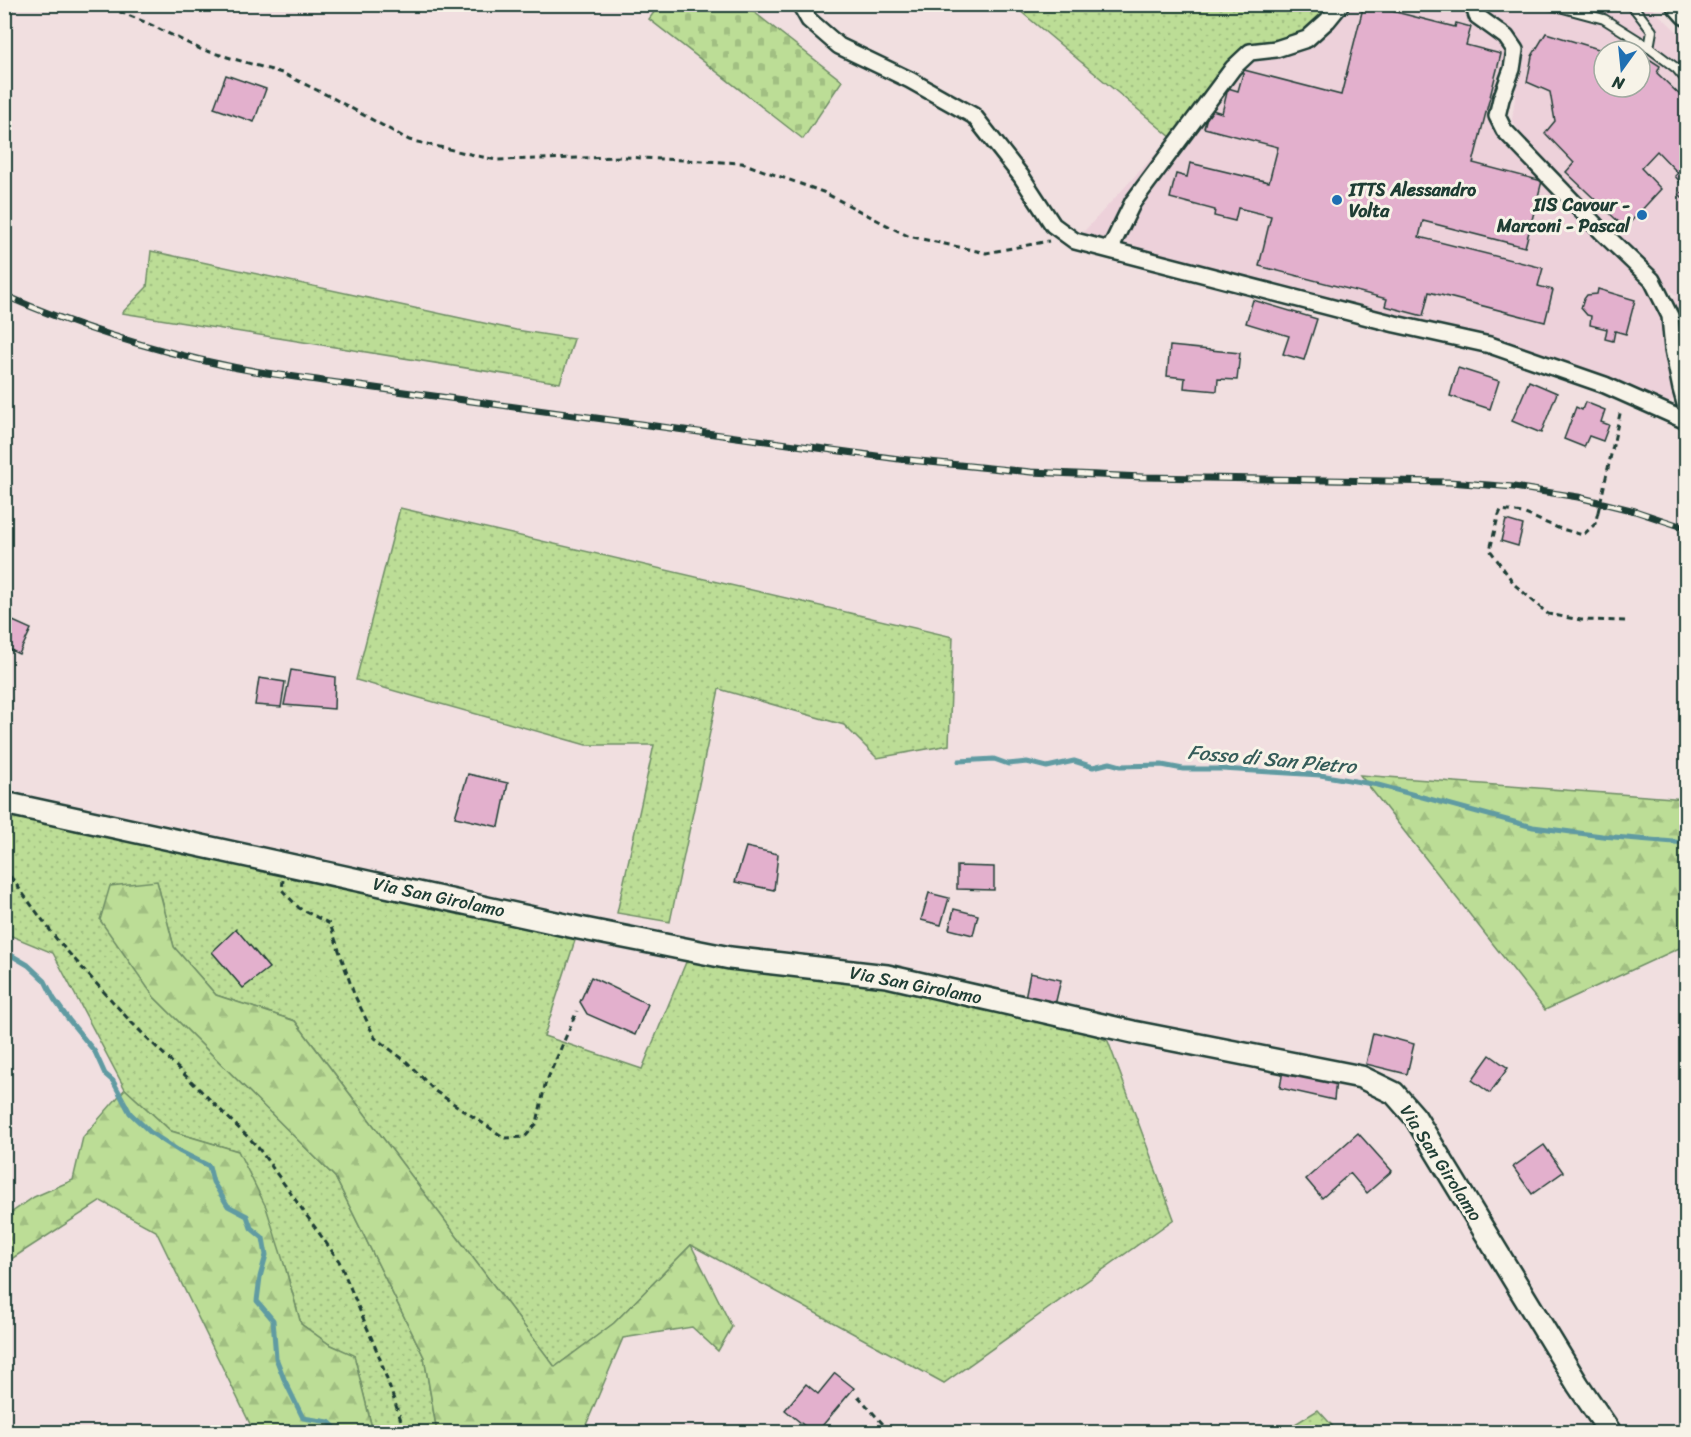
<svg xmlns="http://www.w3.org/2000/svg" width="1691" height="1437" font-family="Sriracha,sans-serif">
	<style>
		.built { fill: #edd1da; fill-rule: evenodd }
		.green { fill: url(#green-dots); stroke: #6e8d65; stroke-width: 1.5 }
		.forest { fill: url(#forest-firs); stroke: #6e8d65; stroke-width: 1.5 }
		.cemetery { fill: url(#cemetery-stones); stroke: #6e8d65; stroke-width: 1.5 }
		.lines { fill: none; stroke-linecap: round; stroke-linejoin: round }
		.stream { stroke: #619ba2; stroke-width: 5 }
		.building { fill: #e3b0cd; stroke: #1f3d34; stroke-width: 1.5 }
		.lane-casing { stroke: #1f3d34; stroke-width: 12 }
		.street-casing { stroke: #1f3d34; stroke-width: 20 }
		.secondary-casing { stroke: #1f3d34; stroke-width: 26 }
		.path { stroke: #1f3d34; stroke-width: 3; stroke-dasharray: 6 4.5; stroke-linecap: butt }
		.lane { stroke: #f7f3e8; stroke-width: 8 }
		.street { stroke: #f7f3e8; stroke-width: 15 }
		.secondary { stroke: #f7f3e8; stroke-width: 21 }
		.rail-casing { stroke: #1f3d34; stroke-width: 7 }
		.rail { stroke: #f7f3e8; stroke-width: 4.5; stroke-dasharray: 14; stroke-linecap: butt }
		.path-bridge { stroke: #1f3d34; stroke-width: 3; stroke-dasharray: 6 4.5; stroke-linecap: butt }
		.poi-dot { fill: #1f6fb2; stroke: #f7f3e8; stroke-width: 2 }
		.labels { text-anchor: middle; stroke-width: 6; stroke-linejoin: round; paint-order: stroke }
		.poi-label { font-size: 18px; font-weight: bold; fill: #1f3d34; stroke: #f7f3e8; text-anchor: start }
		.street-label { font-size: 18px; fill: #1f3d34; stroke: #f7f3e8 }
		.water-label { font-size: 20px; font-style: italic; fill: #355c59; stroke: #f7f3e8 }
	</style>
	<defs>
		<pattern id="green-dots" width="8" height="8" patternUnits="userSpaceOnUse" patternTransform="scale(1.5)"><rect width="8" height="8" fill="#bcdd96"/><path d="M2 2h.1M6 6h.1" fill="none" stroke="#a1bf82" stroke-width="1.8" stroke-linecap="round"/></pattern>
		<pattern id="forest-firs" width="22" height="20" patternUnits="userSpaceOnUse" patternTransform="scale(1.5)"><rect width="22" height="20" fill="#bcdd96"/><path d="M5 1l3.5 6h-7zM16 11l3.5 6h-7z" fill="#a1bf82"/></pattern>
		<pattern id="cemetery-stones" width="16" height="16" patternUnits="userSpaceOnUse" patternTransform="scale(1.5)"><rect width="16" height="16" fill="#bcdd96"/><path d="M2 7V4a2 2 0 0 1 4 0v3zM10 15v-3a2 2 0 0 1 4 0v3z" fill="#a1bf82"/></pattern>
	</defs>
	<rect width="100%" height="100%" fill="#f1dfe0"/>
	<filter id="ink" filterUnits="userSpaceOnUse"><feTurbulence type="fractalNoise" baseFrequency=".0167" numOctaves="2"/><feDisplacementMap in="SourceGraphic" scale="12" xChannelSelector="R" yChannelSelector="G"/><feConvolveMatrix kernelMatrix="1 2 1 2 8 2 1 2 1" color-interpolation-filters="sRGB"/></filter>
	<g filter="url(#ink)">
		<!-- built -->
		<path class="built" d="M1482,4L1649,5L1686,40V290L1678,297L1686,296V385L1669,403L1606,377L1508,341L1426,323L1136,249L1114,241H1075L1250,52L1307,39L1328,5H1463L1465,14L1503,45L1508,54L1491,118V128L1616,256L1623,266L1641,283L1656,301L1677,297L1525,140L1512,120L1522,43L1487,13L1482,7ZM1604,51H1640V87H1604Z"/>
		<!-- green -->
		<g class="green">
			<polygon points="1013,5 1328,5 1307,39 1250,52 1178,143"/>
			<polygon points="151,251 516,330 574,339 560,383 122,313 147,287"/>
			<polygon points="400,508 953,637 949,745 877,758 844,725 719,689 670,922 617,913 654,745 586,745 356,680"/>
			<polygon points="4,803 579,928 544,1036 642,1069 691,950 1038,1011 1108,1041 1174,1219 944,1383 691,1245 614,1323 555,1367 295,1021 216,995 174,947 157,882 154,997 335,1177 424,1357 437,1432 373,1432 354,1356 329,1344 301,1324 286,1270 238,1151 171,1131 125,1089 53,953 9,935 5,928"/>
			<polygon points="1318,1410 1338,1432 1282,1432"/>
		</g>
		<!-- forest -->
		<g class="forest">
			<polygon points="1360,775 1686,799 1686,945 1545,1010"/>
			<polygon points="157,881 174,947 216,995 295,1021 555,1367 614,1323 691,1245 732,1327 718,1351 692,1327 623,1338 583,1432 437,1432 424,1357 335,1177 154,997 100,920 110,886"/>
			<polygon points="125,1089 171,1131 238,1151 266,1207 286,1270 301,1324 329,1344 354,1355 373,1432 301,1432 300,1430 287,1432 254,1432 156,1231 101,1201 5,1263 5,1217 34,1197 73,1180 83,1137"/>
		</g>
		<!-- cemetery -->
		<polygon class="cemetery" points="660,4 745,5 842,81 803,139 649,19"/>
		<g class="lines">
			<!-- stream -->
			<g class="stream">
				<polyline points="959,761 994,759 1008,764 1027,762 1047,767 1074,761 1093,767 1110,763 1121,766 1162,765 1183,769 1222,769 1320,775 1378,785 1533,827 1602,836 1686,843"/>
				<polyline points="4,951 28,965 45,981 54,999 69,1020 95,1052 105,1074 113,1081 130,1113 150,1132 179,1151 209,1166 213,1182 228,1206 247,1216 251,1228 263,1238 266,1255 260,1277 257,1301 273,1320 276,1358 284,1379 303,1418 329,1422 340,1432"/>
			</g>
		</g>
		<!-- building -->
		<g class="building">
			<polygon points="4,4 17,4 4,20"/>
			<polygon points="1364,4 1455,27 1456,23 1471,27 1466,45 1501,54 1473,163 1542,181 1525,247 1423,221 1419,237 1543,268 1538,286 1553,290 1545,322 1429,292 1423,316 1385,306 1387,299 1259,266 1271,216 1238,208 1235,221 1214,216 1215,210 1170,198 1176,174 1187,177 1190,163 1269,182 1278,147 1204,128 1209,109 1222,113 1228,88 1238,91 1244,70 1341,95"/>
			<polygon points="1546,33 1605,51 1604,51 1604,87 1640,87 1640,64 1643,55 1660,66 1657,73 1686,101 1686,201 1679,194 1686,189 1675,176 1678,173 1657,151 1641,168 1661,189 1625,228 1566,172 1574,163 1545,133 1555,121 1550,92 1527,82 1532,56"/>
			<polygon points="226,75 266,89 254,122 214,108"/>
			<polygon points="1598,289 1635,300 1626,334 1615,331 1613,341 1605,339 1607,329 1590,325 1591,316 1587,315 1581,308 1584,299 1587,295 1597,294"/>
			<polygon points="1253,300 1317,319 1304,360 1283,354 1289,336 1246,323"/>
			<polygon points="1170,346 1240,353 1237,380 1218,379 1217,391 1184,388 1185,378 1167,376"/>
			<polygon points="1458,368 1499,381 1490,409 1450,396"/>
			<polygon points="1529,381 1557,393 1541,433 1512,421"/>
			<polygon points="1585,402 1605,410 1601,422 1609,425 1603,441 1589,436 1584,447 1564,439 1576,407 1582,410"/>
			<polygon points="1506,520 1523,525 1518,546 1501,541"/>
			<polygon points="4,617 31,629 19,654 4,647"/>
			<polygon points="291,670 335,677 334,709 284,705"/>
			<polygon points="259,678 285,682 281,707 255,705"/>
			<polygon points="468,774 508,783 499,827 455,817"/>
			<polygon points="746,847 778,854 774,890 735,882"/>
			<polygon points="957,866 994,867 994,890 957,889"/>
			<polygon points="929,893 949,898 941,925 921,920"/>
			<polygon points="954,909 978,915 973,935 949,929"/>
			<polygon points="236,929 269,968 243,988 212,952"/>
			<polygon points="1030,973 1061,980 1055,1005 1025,998"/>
			<polygon points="591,977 648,1004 635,1035 587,1014 580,1002"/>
			<polygon points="1373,1033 1414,1044 1407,1074 1366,1064"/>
			<polygon points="1490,1055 1508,1068 1490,1093 1472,1080"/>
			<polygon points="1283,1070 1336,1080 1334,1100 1280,1088"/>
			<polygon points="1358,1133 1392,1171 1367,1193 1350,1173 1322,1198 1306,1179"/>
			<polygon points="1544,1145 1563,1172 1532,1194 1513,1167"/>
			<polygon points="835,1373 854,1388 817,1432 812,1432 785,1410 806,1384 818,1394"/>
		</g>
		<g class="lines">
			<!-- lane casing -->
			<g class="lane-casing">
				<g id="lane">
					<polyline points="1548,4 1604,19 1644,44 1676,68 1686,80"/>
					<polyline points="1631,4 1652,31 1649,48"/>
				</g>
			</g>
			<!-- street casing -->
			<g class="street-casing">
				<g id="street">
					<polyline points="800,4 809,20 839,46 910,80 974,116 1021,176 1053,225 1075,241 1395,324 1490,345 1605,385 1686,421"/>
					<polyline points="1473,4 1477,16 1506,37 1515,50 1512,69 1501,99 1497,116 1504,130 1602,232 1652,280 1670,316 1673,349 1681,389 1686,407"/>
					<polyline points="1110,249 1133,202 1233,68 1250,52 1276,49 1307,39 1328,20 1341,4"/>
				</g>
			</g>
			<!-- secondary casing -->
			<g class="secondary-casing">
				<g id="secondary">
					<polyline points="1677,4 1686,14"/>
					<polyline points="4,803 579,928 730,958 887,976 1133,1032 1361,1077 1394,1093 1415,1117 1578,1385 1610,1432"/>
				</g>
			</g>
			<!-- path -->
			<g class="path">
				<polyline points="100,4 145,22 200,49 282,73 329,96 409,140 496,160 623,157 742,163 823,192 908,236 986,253 1049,241"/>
				<polyline points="1603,491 1621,409"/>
				<polyline points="1598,512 1595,524 1583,535 1558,528 1523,513 1501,510 1498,517 1490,550 1515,585 1548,614 1581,620 1627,621"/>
				<polyline points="4,868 58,941 131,1022 257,1146 339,1261 379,1356 405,1432"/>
				<polyline points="283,880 282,890 299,908 330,924 354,994 375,1038 407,1062 435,1091 472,1116 505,1138 525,1137 537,1123 545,1085 577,1011"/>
				<polyline points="858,1396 890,1432"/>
			</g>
			<!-- lane -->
			<use href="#lane" class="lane"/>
			<!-- street -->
			<use href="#street" class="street"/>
			<!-- secondary -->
			<use href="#secondary" class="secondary"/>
			<!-- rail casing -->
			<g class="rail-casing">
				<path id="rail" d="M4,295C76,327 152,350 228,366C259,373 292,376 323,381L899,459L1031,472L1143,477L1449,482L1514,487L1578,497L1635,511L1686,528"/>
			</g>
			<!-- rail -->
			<use href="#rail" class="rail"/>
			<!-- path-bridge -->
			<polyline class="path-bridge" points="1598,512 1603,491"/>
		</g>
	</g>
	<!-- markers -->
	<g class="poi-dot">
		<circle cx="1337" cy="200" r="6"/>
		<circle cx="1642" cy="215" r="6"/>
	</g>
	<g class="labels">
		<!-- poi labels -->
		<g class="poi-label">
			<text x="1349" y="196">ITTS Alessandro<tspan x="1349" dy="21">Volta</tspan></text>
			<text x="1630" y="211" text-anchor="end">IIS Cavour -<tspan x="1630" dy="21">Marconi - Pascal</tspan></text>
		</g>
		<!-- street labels -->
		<g class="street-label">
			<text transform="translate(439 897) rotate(12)" y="6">Via San Girolamo</text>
			<text transform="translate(916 985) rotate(11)" y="6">Via San Girolamo</text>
			<text transform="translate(1441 1163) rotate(57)" y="6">Via San Girolamo</text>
		</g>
		<!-- water labels -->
		<g class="water-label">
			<text transform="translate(1272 759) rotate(5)" y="7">Fosso di San Pietro</text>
		</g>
	</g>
	<!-- margin -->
	<rect width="1691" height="1437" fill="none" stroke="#f7f3e8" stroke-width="24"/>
	<rect x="12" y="12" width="1667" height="1413" fill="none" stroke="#1f3d34" stroke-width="2" filter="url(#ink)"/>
	<!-- north arrow -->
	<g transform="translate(1622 69) rotate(195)"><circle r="28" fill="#f7f3e8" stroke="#a1aaa0" stroke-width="1.5"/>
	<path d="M0-4.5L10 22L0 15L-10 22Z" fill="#1f6fb2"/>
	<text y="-9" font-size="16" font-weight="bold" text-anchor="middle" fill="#1f3d34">N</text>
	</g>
</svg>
